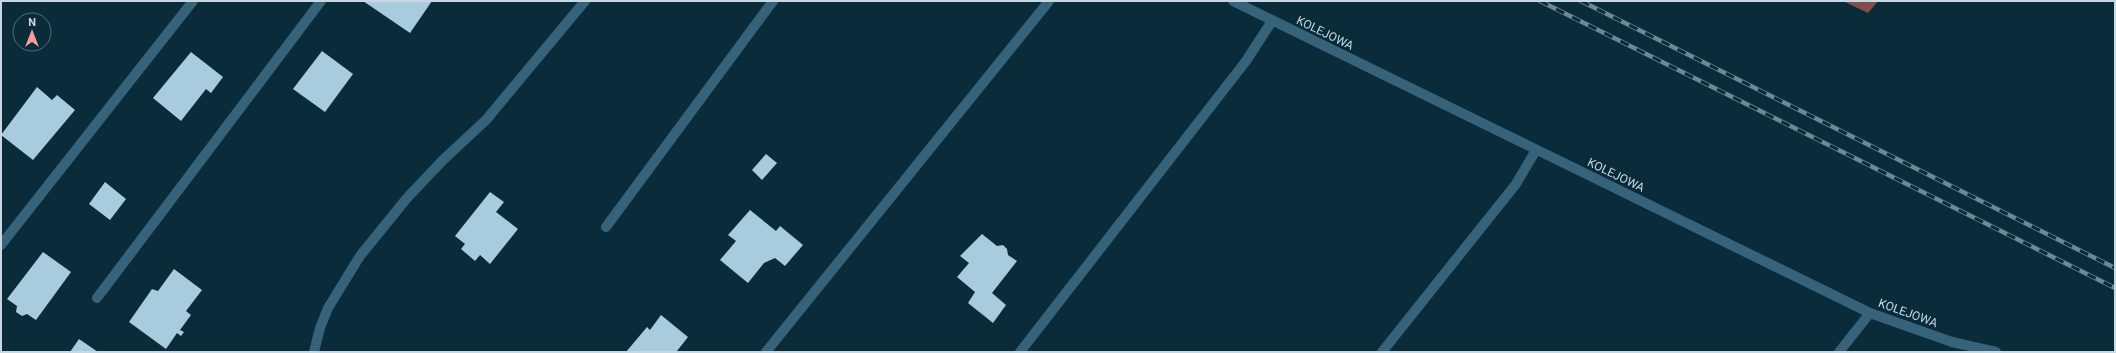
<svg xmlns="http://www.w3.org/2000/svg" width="2116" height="353" font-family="Roboto,sans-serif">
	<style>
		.forest { fill: #844c4d }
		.building { fill: #a8cbde }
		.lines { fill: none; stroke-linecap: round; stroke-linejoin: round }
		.minor { stroke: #366379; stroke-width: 10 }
		.rail-casing { stroke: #708895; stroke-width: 4.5 }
		.rail { stroke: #0a2b3a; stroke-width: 3; stroke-dasharray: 9; stroke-linecap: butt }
		.labels { text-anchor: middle; stroke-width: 4; stroke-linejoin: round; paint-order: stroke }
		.street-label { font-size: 12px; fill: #c7d8e2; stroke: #0a2b3a }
	</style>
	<rect width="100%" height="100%" fill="#0a2b3a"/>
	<!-- forest -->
	<polygon class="forest" points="1843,1 1878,1 1868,13"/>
	<!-- building -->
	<g class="building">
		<polygon points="363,1 432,1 410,33"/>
		<polygon points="322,51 353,74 325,112 293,89"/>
		<polygon points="191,52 223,77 211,93 206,89 181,121 153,98"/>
		<polygon points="37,87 52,100 57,95 75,110 33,160 1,135"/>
		<polygon points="766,154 777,163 762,180 752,170"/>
		<polygon points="105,182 126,199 110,220 89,204"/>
		<polygon points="490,192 504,202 496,212 518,229 490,264 480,255 475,261 461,249 465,244 455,236"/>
		<polygon points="750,210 776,231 780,226 803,245 785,266 775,258 764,263 748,283 720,260 736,241 728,235"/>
		<polygon points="982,234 997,246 1003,245 1007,249 1008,255 1017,261 992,293 1006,305 993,323 968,303 975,292 957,277 969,263 960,256"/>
		<polygon points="43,252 71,272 36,320 27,314 22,316 16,312 17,306 7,299"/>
		<polygon points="174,269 202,290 186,311 191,315 180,330 184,332 181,336 177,333 166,349 129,322 152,289 158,291"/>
		<polygon points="661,315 688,337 677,351 678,352 626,352 647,327 650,330"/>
		<polygon points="79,339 98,352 70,352"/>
	</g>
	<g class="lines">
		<!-- minor -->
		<g class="minor">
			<polyline points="1233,1 1870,313 1952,342 1996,352"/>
			<polyline points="606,227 773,1"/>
			<polyline points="1,245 193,1"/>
			<polyline points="97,298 321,1"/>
			<polyline points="314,352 320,328 328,308 360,256 407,198 443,160 486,120 585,1"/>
			<polyline points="766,352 1049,1"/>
			<polyline points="1020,352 1246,61 1272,21"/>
			<polyline points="1382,352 1516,184 1536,150"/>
			<polyline points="1839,352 1870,313"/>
		</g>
		<!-- rail casing -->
		<g class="rail-casing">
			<g id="rail">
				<polyline points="1540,1 2115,288"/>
				<polyline points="1581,1 2115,268"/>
			</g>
		</g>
		<!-- rail -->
		<use href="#rail" class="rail"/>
	</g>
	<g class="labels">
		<!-- street labels -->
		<g class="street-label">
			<text transform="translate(1325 33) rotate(26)" y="4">KOLEJOWA</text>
			<text transform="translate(1616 175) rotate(26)" y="4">KOLEJOWA</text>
			<text transform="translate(1908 313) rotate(20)" y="4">KOLEJOWA</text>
		</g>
	</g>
	<!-- border -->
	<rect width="2116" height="353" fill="none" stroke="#c7d8e2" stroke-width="4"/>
	<!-- north arrow -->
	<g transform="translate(32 32)"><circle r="19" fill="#0a2b3a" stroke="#56707d"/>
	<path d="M0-3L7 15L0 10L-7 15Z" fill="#f59b9d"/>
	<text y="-6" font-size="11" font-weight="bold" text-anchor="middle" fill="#c7d8e2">N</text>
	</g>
</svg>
